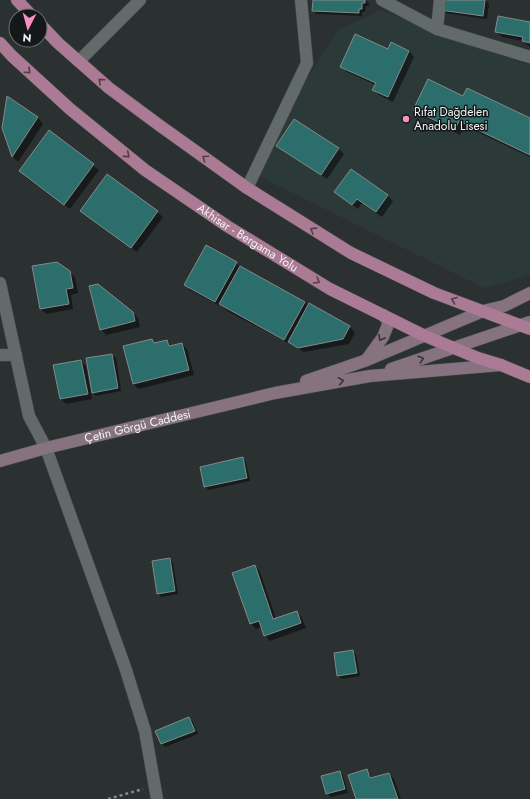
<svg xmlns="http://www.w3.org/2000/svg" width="530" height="799" font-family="Jost,sans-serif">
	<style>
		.built { fill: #2b3a39 }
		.shadow { fill: #0007 }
		.building { fill: #2c6e6c; stroke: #828a89 }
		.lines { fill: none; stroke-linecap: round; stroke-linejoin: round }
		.minor-casing { stroke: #484e4d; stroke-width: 13 }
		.tertiary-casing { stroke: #484e4d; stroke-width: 13 }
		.secondary-casing { stroke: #484e4d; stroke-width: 13 }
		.primary-casing { stroke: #484e4d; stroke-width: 13 }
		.path { stroke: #828887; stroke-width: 2.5; stroke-dasharray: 3 3; stroke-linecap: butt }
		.minor { stroke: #636a6a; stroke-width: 12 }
		.tertiary { stroke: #636a6a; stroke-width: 12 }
		.secondary { stroke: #87727f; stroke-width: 12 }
		.primary { stroke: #ab7a95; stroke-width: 12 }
		.oneway { stroke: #513f4a }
		.oneway2 { stroke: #373337 }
		.poi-dot { fill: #fa8fc7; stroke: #151818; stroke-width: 1.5 }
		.labels { text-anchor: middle; stroke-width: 3; stroke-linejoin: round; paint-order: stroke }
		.poi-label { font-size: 12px; fill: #eff4f3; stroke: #151818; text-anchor: start }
		.street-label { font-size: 12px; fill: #eff4f3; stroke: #151818 }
	</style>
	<rect width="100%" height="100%" fill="#2b3131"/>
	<!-- built -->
	<polygon class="built" points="381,10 530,66 530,275 484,288 249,171 338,30"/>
	<!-- shadow -->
	<g class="shadow">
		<polygon points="314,0 365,0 369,3 369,6 366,6 365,12 362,12 362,16 317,14 313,11"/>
		<polygon points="442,0 485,0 489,4 487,19 445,13"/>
		<polygon points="530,23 530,47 523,41 502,37 496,31"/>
		<polygon points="392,44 409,51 414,57 393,102 379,95 373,90 376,85 347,72 341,67 388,51"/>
		<polygon points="7,98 38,118 43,124 18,162 13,157 3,128"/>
		<polygon points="464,98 530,119 530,157 465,126 460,135 420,115 414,110"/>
		<polygon points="49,132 99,170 70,209 25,177 20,171"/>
		<polygon points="278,146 338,148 344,154 327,179 283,151"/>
		<polygon points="351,170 388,196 393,201 382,217 362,203 358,209 341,197"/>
		<polygon points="107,175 157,212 163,217 137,252 87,216"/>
		<polygon points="207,247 236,263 240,267 305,302 309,306 309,305 350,327 355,333 349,344 304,352 292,345 227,311 221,305 220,306 190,290 185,285"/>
		<polygon points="69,272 75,277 78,293 71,295 73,309 46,314 41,309"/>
		<polygon points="132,312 138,318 140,327 106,335 101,329"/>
		<polygon points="152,340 156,344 167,341 172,346 182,344 187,349 194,375 139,389 133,384"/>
		<polygon points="112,355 116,358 121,391 96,396 92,391"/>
		<polygon points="81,361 86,366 92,399 66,404 61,399"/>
		<polygon points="242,458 246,462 250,481 208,490 205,486"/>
		<polygon points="170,559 173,563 178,594 161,597 158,593"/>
		<polygon points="255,566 260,572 276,619 297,612 302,618 306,628 270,641 265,635 262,627 256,629 251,624 233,574"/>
		<polygon points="353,651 356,655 360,676 342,679 338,676 335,654"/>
		<polygon points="189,718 193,722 198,734 165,747 162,744"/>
		<polygon points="367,770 373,779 389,774 394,779 401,799 357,799"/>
		<polygon points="340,772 343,775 348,793 331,797 327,794 322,776"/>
	</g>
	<!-- building -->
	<g class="building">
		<polygon points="313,0 365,0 365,3 362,3 362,9 359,9 359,13 312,11"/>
		<polygon points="441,0 485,0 483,16 440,10"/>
		<polygon points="498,16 530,22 530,43 522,41 523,37 495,32"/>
		<polygon points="355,34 388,49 391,42 409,51 388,97 372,90 376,83 340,67"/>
		<polygon points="428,79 463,96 467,88 530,118 530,155 459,121 455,130 413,110"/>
		<polygon points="7,96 38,117 12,157 2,128"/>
		<polygon points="294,119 339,148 321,175 276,146"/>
		<polygon points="49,130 94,164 64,205 19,171"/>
		<polygon points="351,169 388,195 376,212 357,199 352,205 334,192"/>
		<polygon points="107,174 158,211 131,248 80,211"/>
		<polygon points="206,245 237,262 215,302 184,285"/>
		<polygon points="57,262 70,271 73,288 66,289 69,304 40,309 32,266"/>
		<polygon points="240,266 305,302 284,340 219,304"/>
		<polygon points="98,284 133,312 135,321 100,330 89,286"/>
		<polygon points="309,303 350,326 343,339 298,348 288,342"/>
		<polygon points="152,339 154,343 167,340 169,346 182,343 189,370 133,384 123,346"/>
		<polygon points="112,354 118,388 92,393 86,358"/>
		<polygon points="81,360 88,394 60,399 53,365"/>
		<polygon points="243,457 247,478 204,487 200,467"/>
		<polygon points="170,558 175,591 157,594 152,561"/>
		<polygon points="255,565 273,619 297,611 301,623 264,636 259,621 250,624 232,573"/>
		<polygon points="353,650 357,673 337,676 334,653"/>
		<polygon points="189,717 195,731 161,744 155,731"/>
		<polygon points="367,769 370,778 389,773 398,799 356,799 348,775"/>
		<polygon points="340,771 345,789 326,794 321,776"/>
	</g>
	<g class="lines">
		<!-- minor casing -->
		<g class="minor-casing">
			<g id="minor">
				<polyline points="382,0 437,29 530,57"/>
				<polyline points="437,29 440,0"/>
				<polyline points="79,61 140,0"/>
				<polyline points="247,188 307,63 301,0"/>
				<polyline points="0,355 16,355"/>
			</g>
		</g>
		<!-- tertiary casing -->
		<g class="tertiary-casing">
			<polyline id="tertiary" points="0,283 29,416 46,448 125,667 145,731 157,799"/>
		</g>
		<!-- secondary casing -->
		<g class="secondary-casing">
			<g id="secondary">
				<polyline points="367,359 383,337 389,322 383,315"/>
				<polyline points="391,369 530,322"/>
				<polyline points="306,381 367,360 483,311 504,306 530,293"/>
				<path id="s1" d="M0,461L46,448L275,393L370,376L501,365"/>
			</g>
		</g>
		<!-- primary casing -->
		<g class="primary-casing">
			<g id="primary">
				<polyline points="17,0 32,16"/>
				<polyline points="40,24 58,43 109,88 159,125 247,188 351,253 434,293 530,329"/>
				<path id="s2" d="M0,43L12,56L70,109L145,170L227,226L330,289L425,336L478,358L501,365L530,377"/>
			</g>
		</g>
		<!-- path -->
		<polyline class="path" points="108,799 143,789"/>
		<!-- minor -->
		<use href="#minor" class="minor"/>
		<!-- tertiary -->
		<use href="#tertiary" class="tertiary"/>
		<!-- secondary -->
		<use href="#secondary" class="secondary"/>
		<!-- primary -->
		<use href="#primary" class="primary"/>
	</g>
	<!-- one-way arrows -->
	<defs><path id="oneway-chevron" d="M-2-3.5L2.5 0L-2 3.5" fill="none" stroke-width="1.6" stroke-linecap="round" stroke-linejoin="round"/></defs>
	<g class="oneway">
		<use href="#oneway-chevron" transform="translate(28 71) rotate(42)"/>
		<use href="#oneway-chevron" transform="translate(101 81) rotate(-138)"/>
		<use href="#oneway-chevron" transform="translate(127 155) rotate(40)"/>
		<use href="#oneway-chevron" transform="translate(205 158) rotate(-145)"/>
		<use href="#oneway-chevron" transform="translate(313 230) rotate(-148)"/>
		<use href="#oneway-chevron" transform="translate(317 281) rotate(31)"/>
		<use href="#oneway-chevron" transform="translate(454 300) rotate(-159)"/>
	</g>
	<g class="oneway2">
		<use href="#oneway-chevron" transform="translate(381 338) rotate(119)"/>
		<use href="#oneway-chevron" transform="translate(421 359) rotate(-18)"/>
		<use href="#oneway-chevron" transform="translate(341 381) rotate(-10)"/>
	</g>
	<!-- markers -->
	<circle class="poi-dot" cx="406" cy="119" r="4"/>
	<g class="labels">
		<!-- poi labels -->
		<g class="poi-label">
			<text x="414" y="116">Rıfat Dağdelen<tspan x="414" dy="14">Anadolu Lisesi</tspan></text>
		</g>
		<!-- street labels -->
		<g class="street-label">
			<text dy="4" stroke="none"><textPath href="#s2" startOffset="316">Akhisar - Bergama Yolu</textPath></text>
			<text dy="4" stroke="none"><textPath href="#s1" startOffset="142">Çetin Görgü Caddesi</textPath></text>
		</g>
	</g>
	<!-- north arrow -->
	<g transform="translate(28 28) rotate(186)"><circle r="19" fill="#151818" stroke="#6c7070"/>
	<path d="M0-3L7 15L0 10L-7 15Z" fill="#fa8fc7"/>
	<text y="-6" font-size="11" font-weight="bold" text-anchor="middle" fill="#eff4f3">N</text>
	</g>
</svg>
